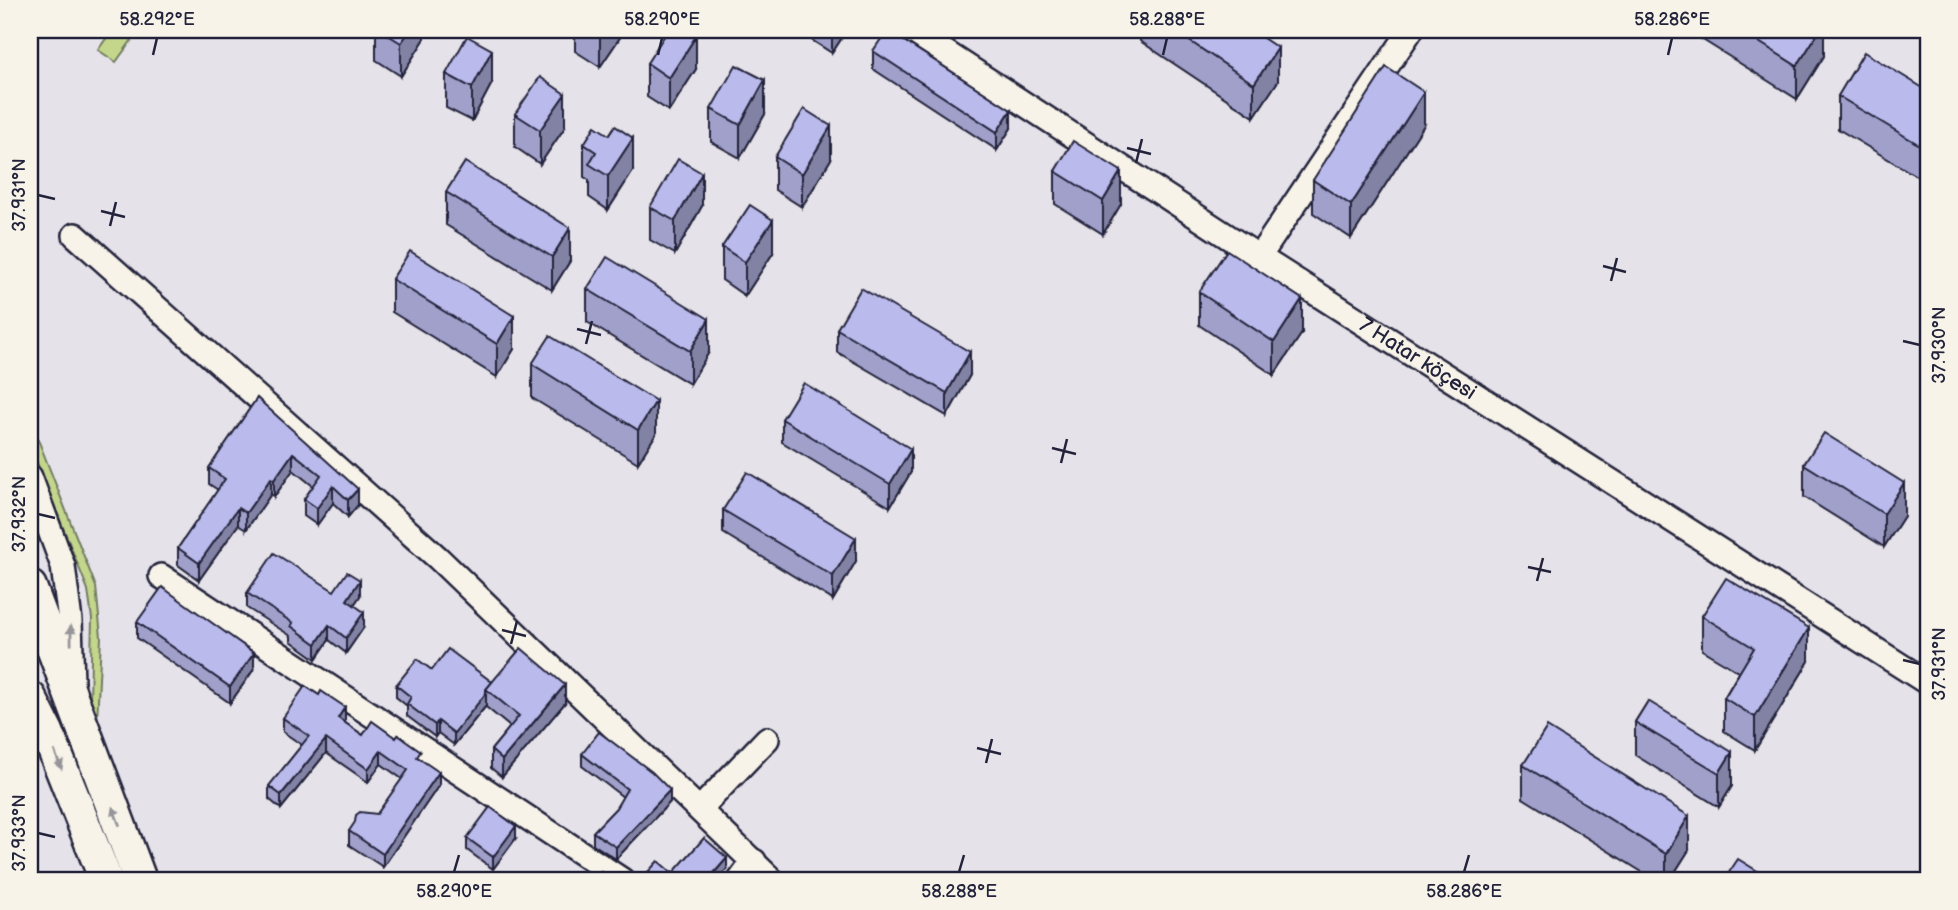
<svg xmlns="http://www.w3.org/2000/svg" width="1958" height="910" font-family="'Balsamiq Sans',sans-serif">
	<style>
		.green { fill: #c3d68b; stroke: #727c63; stroke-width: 2 }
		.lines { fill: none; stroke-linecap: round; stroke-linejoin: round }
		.street-casing { stroke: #22223b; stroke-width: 28 }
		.secondary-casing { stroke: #22223b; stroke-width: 37 }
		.street { stroke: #f7f3e8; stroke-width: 23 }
		.secondary { stroke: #f7f3e8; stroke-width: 32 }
		.wall { fill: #a0a0cb; stroke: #22223b; stroke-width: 2 }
		.shaded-wall { fill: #8282a5; stroke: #22223b; stroke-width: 2 }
		.building { fill: #babaec; stroke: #22223b; stroke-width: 2 }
		.oneway { fill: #97959a }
		.ticks { fill: none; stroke: #22223b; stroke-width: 2.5 }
		.labels { text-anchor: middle; stroke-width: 6; stroke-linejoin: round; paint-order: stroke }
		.street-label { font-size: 21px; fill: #22223b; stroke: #f7f3e8 }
		.neatline { fill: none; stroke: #22223b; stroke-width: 2.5 }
		.ticks-label { font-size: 18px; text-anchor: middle; fill: #22223b }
	</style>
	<rect width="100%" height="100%" fill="#e5e2e9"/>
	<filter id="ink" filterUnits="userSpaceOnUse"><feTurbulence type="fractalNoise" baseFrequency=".0143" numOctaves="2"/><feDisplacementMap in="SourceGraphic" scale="14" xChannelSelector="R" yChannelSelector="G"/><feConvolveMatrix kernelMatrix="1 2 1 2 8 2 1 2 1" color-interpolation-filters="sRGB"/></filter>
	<g filter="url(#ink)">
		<!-- green -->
		<g class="green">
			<polygon points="112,30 124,30 134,37 116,62 98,50"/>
			<polygon points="30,419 96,587 101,637 97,722 92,714 90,701 92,619 88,590 30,445"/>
		</g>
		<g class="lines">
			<!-- street casing -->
			<g class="street-casing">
				<g id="street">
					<path id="s1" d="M911,30L1259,257L1928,683"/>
					<polyline points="75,235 438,558 772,880"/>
					<polyline points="1259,257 1411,30"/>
					<polyline points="30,477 63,566 70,621 72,683"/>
					<polyline points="161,576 622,880"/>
					<polyline points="700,809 767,739"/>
					<polyline points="740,880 754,861"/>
				</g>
			</g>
			<!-- secondary casing -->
			<g class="secondary-casing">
				<g id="secondary">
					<polyline points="30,587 140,880"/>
					<polyline points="30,698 47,732 106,880"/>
				</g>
			</g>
			<!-- street -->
			<use href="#street" class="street"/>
			<!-- secondary -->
			<use href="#secondary" class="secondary"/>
		</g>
		<!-- wall -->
		<g class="wall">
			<polygon points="376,30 424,30 424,40 401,76 376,60"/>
			<polygon points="575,30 625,30 600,67 575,51"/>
			<polygon points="796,30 847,30 832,53"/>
			<polygon points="1140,30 1251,30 1278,81 1254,117 1140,41"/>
			<polygon points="1690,30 1824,30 1824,56 1797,99 1690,32"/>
			<polygon points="873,51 1011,128 997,150 873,69"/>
			<polygon points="647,63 696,69 669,111 647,97"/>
			<polygon points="446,74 492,83 472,121 446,108"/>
			<polygon points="1928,91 1928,183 1838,129 1838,96"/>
			<polygon points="711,109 765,114 740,158 711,142"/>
			<polygon points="515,114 565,127 540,164 515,147"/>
			<polygon points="1424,125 1351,238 1313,213 1313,180"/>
			<polygon points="584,144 633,171 608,210 589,197 589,180 584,177"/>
			<polygon points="775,157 831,159 802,207 775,190"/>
			<polygon points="1055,171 1121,204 1103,234 1055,204"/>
			<polygon points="446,192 570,261 552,290 446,225"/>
			<polygon points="702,206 675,254 650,240 650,207"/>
			<polygon points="722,247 773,253 745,296 722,280"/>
			<polygon points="392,279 514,349 497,377 392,312"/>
			<polygon points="587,289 709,352 690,384 587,322"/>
			<polygon points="1199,292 1302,333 1274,375 1199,325"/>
			<polygon points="837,329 970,375 947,416 837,352"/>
			<polygon points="532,364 656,434 638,463 532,398"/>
			<polygon points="257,398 358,505 348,517 333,503 317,525 304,516 304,499 313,486 293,470 274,497 271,494 246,530 238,525 199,580 178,565 178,548 218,490 209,484 209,468"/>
			<polygon points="782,419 911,472 890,507 782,442"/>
			<polygon points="1804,464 1904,516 1884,547 1804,497"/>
			<polygon points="723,510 856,561 833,600 723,533"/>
			<polygon points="334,591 360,596 354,605 364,627 346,653 329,640 316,659 291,641 291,636 247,608 247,593"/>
			<polygon points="1702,616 1809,661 1755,750 1724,731 1724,698 1739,672 1702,650"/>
			<polygon points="137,622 254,669 230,703 137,638"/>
			<polygon points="432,670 492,682 565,703 502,777 491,768 491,750 510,727 486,707 486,706 454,745 438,733 435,737 407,716 407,706 396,697 396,685"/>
			<polygon points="319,695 345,721 344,722 363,735 421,759 439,785 383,867 349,845 349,831 377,814 402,779 381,764 368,782 326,753 281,809 269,799 269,786 302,745 283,732 283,718"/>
			<polygon points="1648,701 1732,786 1719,807 1635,755 1635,722"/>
			<polygon points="582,754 670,802 616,859 593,844 593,832 616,808 623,797 582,766"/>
			<polygon points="1523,765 1689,850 1670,880 1655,880 1523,798"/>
			<polygon points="467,838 516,838 493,869 467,850"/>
			<polygon points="727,869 717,880 673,880 673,873"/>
			<polygon points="648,872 672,879 671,880 650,880 648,879"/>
		</g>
		<!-- shaded-wall -->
		<g class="shaded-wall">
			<polygon points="410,30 424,30 424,40 401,76 401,43"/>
			<polygon points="602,30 625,30 600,67 600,34"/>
			<polygon points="832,30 847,30 832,53"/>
			<polygon points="1820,30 1824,30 1824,56 1797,99 1797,66"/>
			<polygon points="696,36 696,69 669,111 669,78"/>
			<polygon points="1278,48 1278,81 1254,117 1254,84"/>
			<polygon points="492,50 492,83 472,121 472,88"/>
			<polygon points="765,80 765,114 740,158 740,125"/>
			<polygon points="1424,92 1424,125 1351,238 1351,205"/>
			<polygon points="565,94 565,127 540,164 540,130"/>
			<polygon points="1011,110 1011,128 997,150 997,132"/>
			<polygon points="831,126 831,159 802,207 802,174"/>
			<polygon points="633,138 633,171 608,210 608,176"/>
			<polygon points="1121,171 1121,204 1103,234 1103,201"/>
			<polygon points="702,173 702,206 675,254 675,221"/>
			<polygon points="773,220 773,253 745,296 745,262"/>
			<polygon points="570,228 570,261 552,290 552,257"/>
			<polygon points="1302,299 1302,333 1274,375 1274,342"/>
			<polygon points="514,316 514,349 497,377 497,344"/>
			<polygon points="709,319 709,352 690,384 690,351"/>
			<polygon points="970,352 970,375 947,416 947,393"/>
			<polygon points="656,401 656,434 638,463 638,430"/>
			<polygon points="911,449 911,472 890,507 890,484"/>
			<polygon points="293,453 293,470 274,497 274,480"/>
			<polygon points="271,478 271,494 246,530 246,513"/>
			<polygon points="1904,483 1904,516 1884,547 1884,514"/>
			<polygon points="333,486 333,503 317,525 317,508"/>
			<polygon points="358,489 358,505 348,517 348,500"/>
			<polygon points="238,508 238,525 199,580 199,563"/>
			<polygon points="856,538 856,561 833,600 833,576"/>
			<polygon points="360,580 360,596 347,615 347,600"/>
			<polygon points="364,612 364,627 346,653 346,638"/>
			<polygon points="329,625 329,640 316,659 316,644"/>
			<polygon points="1809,628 1809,661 1755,750 1755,717"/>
			<polygon points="254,653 254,669 230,703 230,687"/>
			<polygon points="565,685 565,703 502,777 502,760"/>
			<polygon points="486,693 486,706 454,745 454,733"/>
			<polygon points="345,707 345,721 338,732 338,718"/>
			<polygon points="438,721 438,733 435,737 435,725"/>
			<polygon points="326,739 326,753 281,809 281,795"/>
			<polygon points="381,751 381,764 368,782 368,769"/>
			<polygon points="1732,752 1732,786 1719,807 1719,773"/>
			<polygon points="439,772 439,785 383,867 383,854"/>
			<polygon points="670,790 670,802 616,859 616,847"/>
			<polygon points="1689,816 1689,850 1670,880 1666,880 1666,854"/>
			<polygon points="516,826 516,838 493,869 493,857"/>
			<polygon points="727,858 727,869 717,880 708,880"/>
			<polygon points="672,873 672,879 671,880 666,880"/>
		</g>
		<!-- building -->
		<g class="building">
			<polygon points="380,30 410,30 401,43"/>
			<polygon points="593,30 602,30 600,34"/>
			<polygon points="668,30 685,30 696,36 669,78 647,63"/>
			<polygon points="887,30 1011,110 997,132 873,51"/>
			<polygon points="1173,30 1251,30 1278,48 1254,84"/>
			<polygon points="1740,30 1820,30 1797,66"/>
			<polygon points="467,36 492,50 472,88 446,74"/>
			<polygon points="1864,52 1928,91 1928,150 1838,96"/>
			<polygon points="736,65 765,80 740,125 711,109"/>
			<polygon points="1386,67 1424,92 1351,205 1313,180"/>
			<polygon points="540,77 565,94 540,130 515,114"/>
			<polygon points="804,109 831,126 802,174 775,157"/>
			<polygon points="595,126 609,135 615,126 633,138 608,176 589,164 596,152 584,144"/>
			<polygon points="1073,141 1121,171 1103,201 1055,171"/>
			<polygon points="678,159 702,173 675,221 650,207"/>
			<polygon points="465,162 570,228 552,257 446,192"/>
			<polygon points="750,205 773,220 745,262 722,247"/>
			<polygon points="1227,250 1302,299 1274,342 1199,292"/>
			<polygon points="410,251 514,316 497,344 392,279"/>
			<polygon points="607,257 709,319 690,351 587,289"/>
			<polygon points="861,288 970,352 947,393 837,329"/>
			<polygon points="550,336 656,401 638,430 532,364"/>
			<polygon points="804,383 911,449 890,484 782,419"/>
			<polygon points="257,398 358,489 348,500 333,486 317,508 304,499 321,475 293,453 274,480 271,478 246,513 238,508 199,563 178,548 225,479 209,468"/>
			<polygon points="1824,433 1904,483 1884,514 1804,464"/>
			<polygon points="747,472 856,538 833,576 723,510"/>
			<polygon points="274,553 334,591 347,572 360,580 347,600 364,612 346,638 329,625 316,644 291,626 293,623 247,593"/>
			<polygon points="1726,578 1809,628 1755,717 1724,698 1754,648 1702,616"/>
			<polygon points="162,587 254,653 230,687 137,622"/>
			<polygon points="521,648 565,685 502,760 491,750 519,716 486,689"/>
			<polygon points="448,649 492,682 486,689 486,693 454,733 438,721 435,725 407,704 411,697 396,685 417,659 432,670"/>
			<polygon points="305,686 319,695 321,691 345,707 338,718 363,735 372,721 396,738 398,735 421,751 417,757 439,772 383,854 349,831 355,822 356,815 360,812 377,814 408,770 381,751 368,769 326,739 281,795 269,786 309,736 283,718"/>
			<polygon points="1648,701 1732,752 1719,773 1635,722"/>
			<polygon points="1547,727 1689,816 1666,854 1523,765"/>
			<polygon points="599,732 652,772 670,790 616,847 593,832 616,808 627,789 582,754"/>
			<polygon points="490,807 516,826 493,857 467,838"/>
			<polygon points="704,838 727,858 708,880 681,880 673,873"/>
			<polygon points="1738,859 1772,880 1724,880"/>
			<polygon points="658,861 672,873 666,880 657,880 648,872"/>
			<polygon points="601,872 612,880 595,880"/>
		</g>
		<!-- one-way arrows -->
		<defs><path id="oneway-solid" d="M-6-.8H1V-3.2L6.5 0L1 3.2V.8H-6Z" transform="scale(1.75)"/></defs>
		<g class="oneway">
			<use href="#oneway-solid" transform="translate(71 635) rotate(-91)"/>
			<use href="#oneway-solid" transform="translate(58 760) rotate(68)"/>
			<use href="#oneway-solid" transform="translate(116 816) rotate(-111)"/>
		</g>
	</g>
	<!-- ticks -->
	<path class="ticks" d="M153,55L157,38M658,55L662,38M1163,55L1167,38M1668,55L1672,38M1127,148L1151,154M1136,163L1142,139M38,195L55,199M101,211L125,217M110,226L116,202M1603,266L1626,272M1611,281L1617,258M577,329L601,335M1903,341L1920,345M586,344L592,321M1052,448L1076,454M1061,463L1067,439M38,514L55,518M1528,567L1551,572M1537,581L1543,558M502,630L526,636M511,644L517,621M1903,660L1920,664M977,748L1001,754M986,763L992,739M38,833L55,837M454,872L459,855M959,872L964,855M1464,872L1469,855"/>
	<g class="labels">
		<!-- street labels -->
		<g class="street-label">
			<text dy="7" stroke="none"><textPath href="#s1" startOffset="604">7 Hatar köçesi</textPath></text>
		</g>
	</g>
	<!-- margin -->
	<rect width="1958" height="910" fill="none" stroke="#f7f3e8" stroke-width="77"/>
	<rect x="38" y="38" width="1882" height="834" class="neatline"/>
	<g class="ticks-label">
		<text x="157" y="25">58.292°E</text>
		<text x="662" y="25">58.290°E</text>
		<text x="1167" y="25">58.288°E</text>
		<text x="1672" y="25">58.286°E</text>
		<text transform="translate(19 195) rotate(-90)" y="6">37.931°N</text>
		<text transform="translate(1939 345) rotate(-90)" y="6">37.930°N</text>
		<text transform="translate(19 514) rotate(-90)" y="6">37.932°N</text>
		<text transform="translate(1939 664) rotate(-90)" y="6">37.931°N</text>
		<text transform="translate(19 833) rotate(-90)" y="6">37.933°N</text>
		<text x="454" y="897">58.290°E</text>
		<text x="959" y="897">58.288°E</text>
		<text x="1464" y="897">58.286°E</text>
	</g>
</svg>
